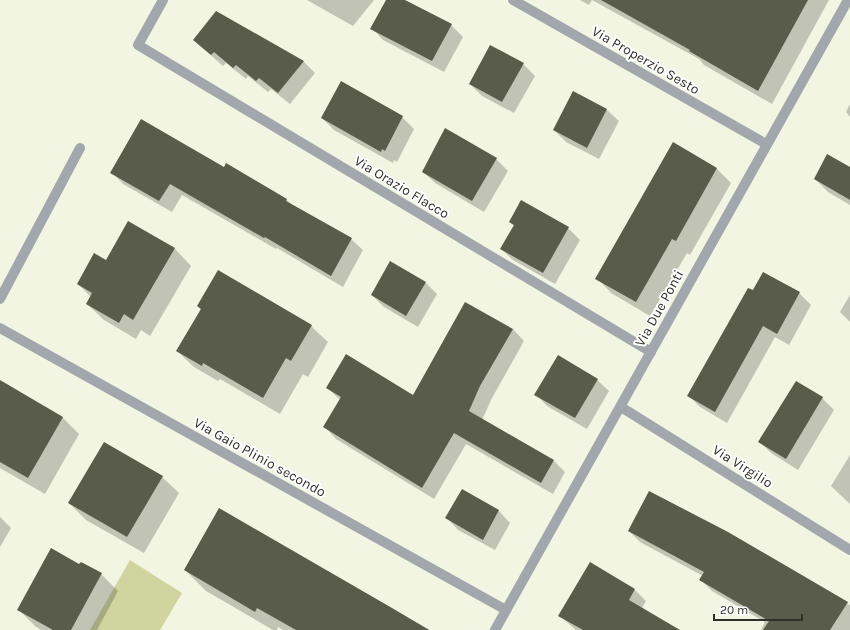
<svg xmlns="http://www.w3.org/2000/svg" width="850" height="630" font-family="Karla,sans-serif">
	<style>
		.green { fill: #d0d5a0 }
		.shadow { fill: #0003 }
		.building { fill: #595b4b }
		.lines { fill: none; stroke-linecap: round; stroke-linejoin: round }
		.minor { stroke: #a1a7ad; stroke-width: 10 }
		.tertiary { stroke: #a1a7ad; stroke-width: 10 }
		.labels { text-anchor: middle; stroke-width: 4; stroke-linejoin: round; paint-order: stroke }
		.street-label { font-size: 14px; fill: #303029; stroke: #fff }
	</style>
	<rect width="100%" height="100%" fill="#f2f5e2"/>
	<!-- green -->
	<polygon class="green" points="130,560 182,593 160,630 90,630"/>
	<!-- shadow -->
	<g class="shadow">
		<polygon points="307,0 374,0 353,26"/>
		<polygon points="388,0 403,0 451,25 463,37 444,72 383,40 372,28"/>
		<polygon points="580,0 829,0 772,104 704,65 699,59 592,0 589,5"/>
		<polygon points="194,40 303,61 315,73 290,104 271,89 268,92 248,76 246,79 226,63 223,66"/>
		<polygon points="523,64 535,76 514,113 482,96 470,84"/>
		<polygon points="341,83 402,117 414,129 397,162 394,160 393,163 334,130 322,118"/>
		<polygon points="573,92 607,110 619,121 599,159 566,142 554,130"/>
		<polygon points="850,104 850,117 846,112"/>
		<polygon points="496,159 508,171 484,212 435,183 423,172"/>
		<polygon points="716,168 731,183 690,255 687,253 650,316 611,293 597,278"/>
		<polygon points="850,169 850,205 828,192 815,179"/>
		<polygon points="112,172 287,200 293,206 351,239 363,250 343,287 277,248 276,249 182,195 172,212 123,184"/>
		<polygon points="521,201 568,228 580,240 555,284 513,260 501,249 514,226 510,222"/>
		<polygon points="129,223 175,249 191,266 150,336 141,330 136,339 104,320 87,304 91,297 78,284 106,261"/>
		<polygon points="763,273 799,293 811,305 789,345 775,337 727,423 700,407 688,395"/>
		<polygon points="426,283 437,294 418,327 384,307 372,295"/>
		<polygon points="850,295 850,322 840,312"/>
		<polygon points="198,306 311,326 328,342 308,377 303,374 280,414 220,379 218,381 194,367 177,351 201,309"/>
		<polygon points="513,329 524,341 492,398 482,420 554,461 565,472 553,494 466,444 434,499 336,439 325,427 340,400 327,387 414,396"/>
		<polygon points="597,380 609,391 587,429 547,406 536,394"/>
		<polygon points="0,387 62,417 79,434 45,494 0,468"/>
		<polygon points="822,398 834,410 798,470 771,453 760,442"/>
		<polygon points="850,455 850,504 831,486"/>
		<polygon points="162,477 179,493 144,553 86,520 69,503"/>
		<polygon points="462,491 499,511 510,523 495,550 458,530 447,518"/>
		<polygon points="220,510 430,630 283,630 278,627 277,630 273,630 206,591 185,570"/>
		<polygon points="0,517 11,528 0,547"/>
		<polygon points="629,531 727,533 850,605 850,630 761,630 765,622 712,591 701,580 703,576 640,542"/>
		<polygon points="80,565 101,574 118,591 97,630 41,630 35,626 19,610"/>
		<polygon points="635,590 646,601 642,608 678,630 576,630 559,615"/>
	</g>
	<!-- building -->
	<g class="building">
		<polygon points="386,0 405,0 452,24 432,61 370,29"/>
		<polygon points="601,0 808,0 758,91 689,51 690,50"/>
		<polygon points="216,11 304,61 278,93 259,78 256,81 236,65 233,68 214,52 211,55 193,40"/>
		<polygon points="490,45 524,63 502,102 469,84"/>
		<polygon points="341,81 403,116 385,151 382,149 381,152 321,118"/>
		<polygon points="573,91 607,109 587,148 553,130"/>
		<polygon points="141,119 224,167 226,163 287,199 286,201 352,238 331,276 265,237 264,238 170,184 159,201 110,173"/>
		<polygon points="445,128 497,158 472,201 422,172"/>
		<polygon points="673,142 717,168 676,241 672,239 636,302 595,279"/>
		<polygon points="827,154 850,167 850,200 814,179"/>
		<polygon points="521,200 569,227 543,273 500,249 514,225 509,222"/>
		<polygon points="128,221 175,248 133,320 124,314 119,323 86,304 92,293 77,284 94,253 106,260"/>
		<polygon points="390,261 426,282 406,316 371,295"/>
		<polygon points="218,270 312,325 291,361 286,358 263,398 203,363 202,366 176,351 201,309 197,306"/>
		<polygon points="763,272 800,292 777,334 763,326 715,412 687,396 748,288 753,290"/>
		<polygon points="465,302 513,329 480,386 469,411 554,460 541,483 454,433 422,488 323,427 341,397 326,388 346,354 413,395"/>
		<polygon points="558,355 598,379 575,418 534,395"/>
		<polygon points="0,380 63,417 28,478 0,462"/>
		<polygon points="796,381 823,397 786,459 758,442"/>
		<polygon points="104,442 163,476 127,537 68,503"/>
		<polygon points="462,489 499,510 483,540 445,518"/>
		<polygon points="649,491 728,532 848,602 830,630 763,630 769,621 699,580 704,572 628,531"/>
		<polygon points="219,508 392,608 429,630 296,630 257,608 255,612 184,570"/>
		<polygon points="51,548 79,564 81,562 102,573 71,630 53,630 17,610"/>
		<polygon points="590,562 635,589 629,600 680,630 583,630 558,616"/>
	</g>
	<g class="lines">
		<!-- minor -->
		<g class="minor">
			<polyline points="163,0 138,45 651,352"/>
			<polyline points="513,0 766,144"/>
			<polyline points="0,299 80,148"/>
			<polyline points="0,328 506,610"/>
			<polyline points="621,407 850,550"/>
		</g>
		<!-- tertiary -->
		<polyline class="tertiary" points="495,630 848,0"/>
	</g>
	<g class="labels">
		<!-- street labels -->
		<g class="street-label">
			<text transform="translate(646 60) rotate(30)" y="5">Via Properzio Sesto</text>
			<text transform="translate(402 187) rotate(31)" y="5">Via Orazio Flacco</text>
			<text transform="translate(659 308) rotate(-61)" y="5">Via Due Ponti</text>
			<text transform="translate(260 457) rotate(29)" y="5">Via Gaio Plinio secondo</text>
			<text transform="translate(743 466) rotate(32)" y="5">Via Virgilio</text>
		</g>
	</g>
	<!-- scale -->
	<path d="M714 614v6h88v-6" fill="none" stroke="#303029" stroke-width="2"/>
	<text x="720" y="614" font-size="12" fill="#303029" stroke="#ffffff" stroke-width="3" paint-order="stroke">20 m</text>
</svg>
